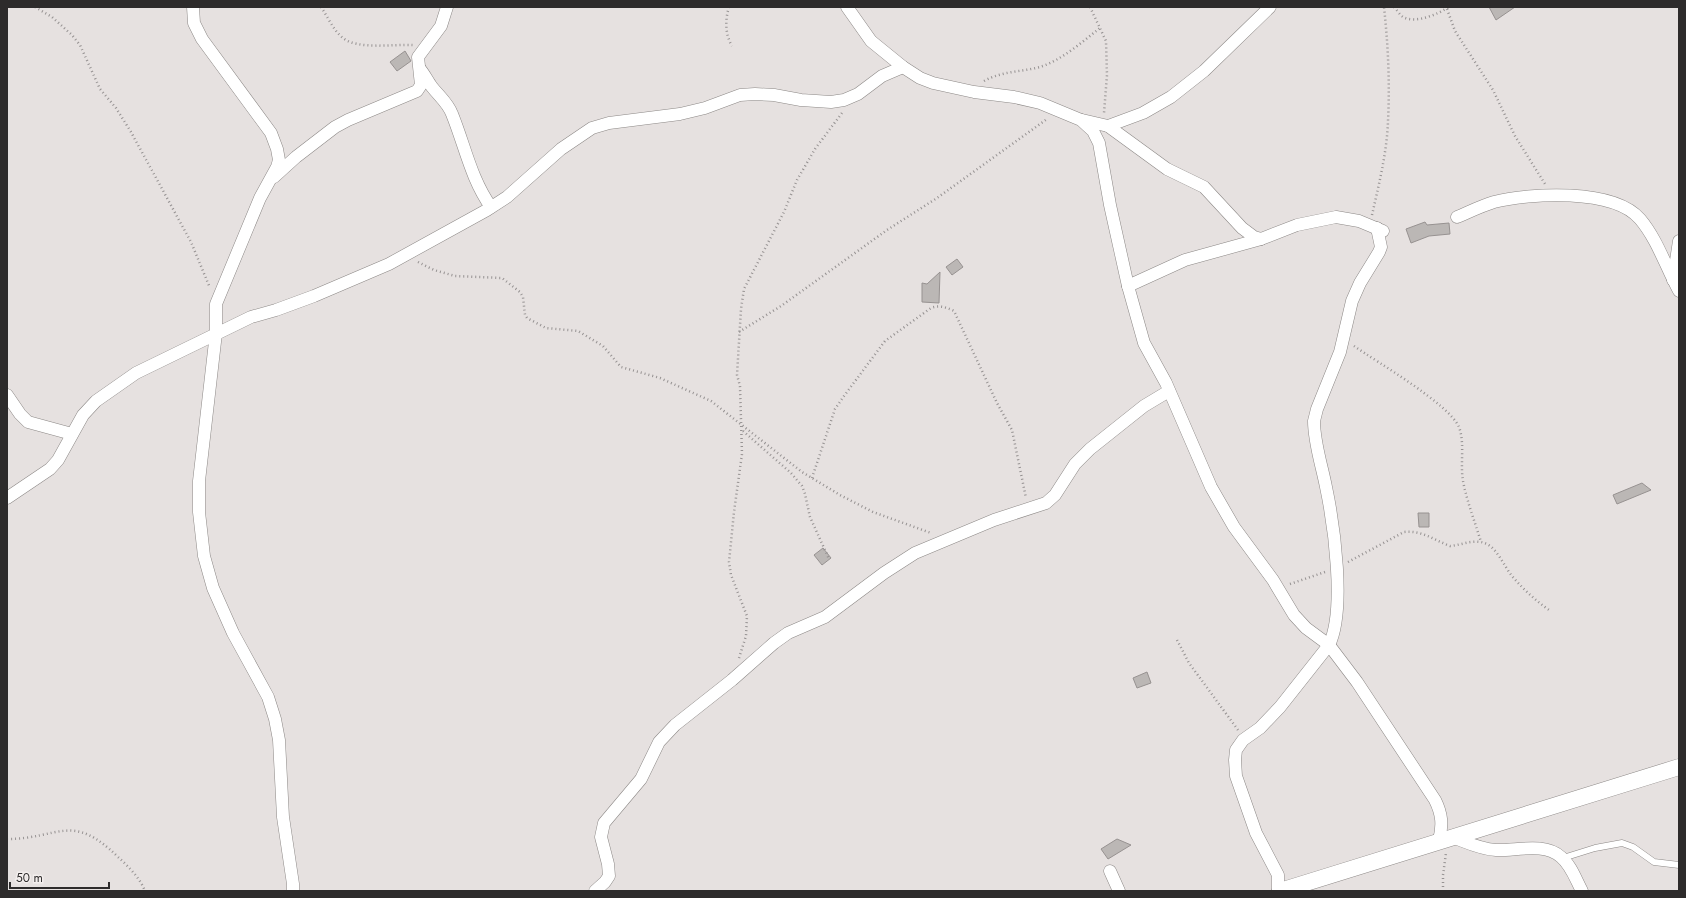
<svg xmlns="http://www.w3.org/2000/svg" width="1686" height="898" font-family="Jost,sans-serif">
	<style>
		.building { fill: #bbb7b5; stroke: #979291 }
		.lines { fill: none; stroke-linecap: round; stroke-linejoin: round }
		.lane-casing { stroke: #8c8886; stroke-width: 7 }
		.street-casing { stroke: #8c8886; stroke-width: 13 }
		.secondary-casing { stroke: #8c8886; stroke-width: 17 }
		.path { stroke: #969292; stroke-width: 2.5; stroke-dasharray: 1 3; stroke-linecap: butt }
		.lane { stroke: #fff; stroke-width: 6 }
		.street { stroke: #fff; stroke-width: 12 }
		.secondary { stroke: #fff; stroke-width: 16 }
	</style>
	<rect width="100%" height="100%" fill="#e6e1e0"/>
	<!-- building -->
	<g class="building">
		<polygon points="1489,7 1515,7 1496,20"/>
		<polygon points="405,51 411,61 397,71 390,62"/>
		<polygon points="1425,222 1427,225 1449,223 1450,234 1429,236 1411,243 1406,229"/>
		<polygon points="957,259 963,267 952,275 946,267"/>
		<polygon points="940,272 939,303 922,302 922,283 927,284"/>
		<polygon points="1642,483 1651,490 1617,504 1613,495"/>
		<polygon points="1418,513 1429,513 1429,527 1419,527"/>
		<polygon points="823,548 831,558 822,565 814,555"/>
		<polygon points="1147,672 1151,683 1137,688 1133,678"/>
		<polygon points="1117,839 1131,845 1108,859 1101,849"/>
	</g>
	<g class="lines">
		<!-- lane casing -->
		<g class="lane-casing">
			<polyline id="lane" points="1563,858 1595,848 1622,843 1633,847 1654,862 1679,865"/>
		</g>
		<!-- street casing -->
		<g class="street-casing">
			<g id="street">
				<polyline points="193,7 194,23 202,39 271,133 277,149 279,160 277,167 260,198 216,304 216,333 199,481 199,512 204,556 213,588 233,633 268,697 275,719 279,740 283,817 293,884 293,891"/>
				<path d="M847,7L871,41L903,67L920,78L933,83L974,92L1014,97L1040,103L1081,120L1093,131L1099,143L1110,205L1128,286L1144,343L1166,383L1211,487L1234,527L1273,580L1294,615L1306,628L1329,645L1357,682L1435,800C1442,814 1443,825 1439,840"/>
				<path d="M420,69C425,75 428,82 432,87C439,96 448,103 452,114C465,146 471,179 491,207"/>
				<polyline points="1082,120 1108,126 1143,113 1171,97 1204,71 1270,7"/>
				<polyline points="1108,126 1167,169 1204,187 1242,228 1254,237 1261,239"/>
				<polyline points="274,177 296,157 335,127 348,120 417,91 421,85 418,57 441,26 447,7"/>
				<path d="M1457,217C1469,212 1481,206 1494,202C1530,193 1613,188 1640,219C1657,239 1666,267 1679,291"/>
				<polyline points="1673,280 1679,241"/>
				<polyline points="1128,286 1185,260 1261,239 1297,225 1336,217 1359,221 1383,231"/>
				<polyline points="7,395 20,414 28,422 72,434"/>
				<polyline points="7,498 50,469 58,460 83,415 96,401 136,373 251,317 276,310 314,296 389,264 487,210 507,197 561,149 592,128 609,123 680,114 705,108 740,95 755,94 774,95 801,100 831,102 844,100 858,94 882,76 903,67"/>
				<path d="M1452,837C1466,842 1479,849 1496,850C1516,851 1544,842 1561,857C1571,865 1576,880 1582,891"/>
				<polyline points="1110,871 1119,891"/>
				<polyline points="595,891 605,882 609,876 608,864 601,837 604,823 641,779 659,742 675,725 732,680 774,643 788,633 825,617 884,573 915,553 994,520 1046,503 1055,495 1075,464 1090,449 1144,406 1169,391"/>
				<path d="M1278,891V875L1256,833L1236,776L1235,760L1236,750L1243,740L1260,728L1280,707L1329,645C1346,610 1334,525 1326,487C1322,466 1314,443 1314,421L1317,409L1340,352L1352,301L1360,283L1379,252L1381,247L1377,228"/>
			</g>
		</g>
		<!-- secondary casing -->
		<g class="secondary-casing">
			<polyline id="secondary" points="1280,891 1679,767"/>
		</g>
		<!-- path -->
		<g class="path">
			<polyline points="35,7 52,17 72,35 80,45 100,89 116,108 131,132 191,242 210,288"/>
			<path d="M321,7C328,17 333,30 343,38C358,50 393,44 413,45"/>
			<path d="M729,7C725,20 725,34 732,46"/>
			<polyline points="1090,7 1106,41 1107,75 1104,113"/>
			<path d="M1394,7C1397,10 1400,15 1403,17C1416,24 1438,14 1449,7"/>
			<polyline points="1447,9 1455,31 1493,90 1515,136 1545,184"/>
			<path d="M984,81C1002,71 1021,72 1040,67C1062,60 1082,42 1100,28"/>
			<path d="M1372,215C1379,184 1387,152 1388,121C1390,83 1388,44 1384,7"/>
			<polyline points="418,262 434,270 455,276 502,278 520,292 523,297 525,315 527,318 546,328 578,331 603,346 621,367 660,378 711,401 802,472 840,495 873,512 931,533"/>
			<polyline points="739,332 781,306 887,230 937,198 1047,119"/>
			<path d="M1354,346C1377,362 1449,404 1459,427C1465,443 1460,464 1463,481C1467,502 1475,522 1481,542"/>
			<polyline points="743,431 791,473 802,486 805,494 810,517 829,559"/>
			<path d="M812,478L835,409L844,396L885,341L931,308C939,305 946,307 954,311L997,403L1012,430L1026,498"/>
			<path d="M1348,562L1404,532C1422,530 1434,540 1450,546C1463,545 1474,538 1487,544C1498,550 1504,566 1512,576C1523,589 1535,600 1549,610"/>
			<polyline points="1290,584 1325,572"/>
			<polyline points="1177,640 1189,663 1238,730"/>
			<polyline points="739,658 746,636 747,616 731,575 729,562 734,512 742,454 740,386 737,375 741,309 744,289 784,212 797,180 815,149 842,113"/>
			<path d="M7,839C60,839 71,811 118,857C128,866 140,878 145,891"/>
			<polyline points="1443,891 1443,875 1446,853"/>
		</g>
		<!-- lane -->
		<use href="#lane" class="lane"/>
		<!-- street -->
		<use href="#street" class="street"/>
		<!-- secondary -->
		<use href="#secondary" class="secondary"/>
	</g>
	<!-- border -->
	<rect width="1686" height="898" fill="none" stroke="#2d2b2b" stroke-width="16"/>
	<!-- scale -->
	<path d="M10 882v6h99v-6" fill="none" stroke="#2d2b2b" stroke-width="2"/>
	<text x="16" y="882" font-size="12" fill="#2d2b2b" stroke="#f3eeed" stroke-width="3" paint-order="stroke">50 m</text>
</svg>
